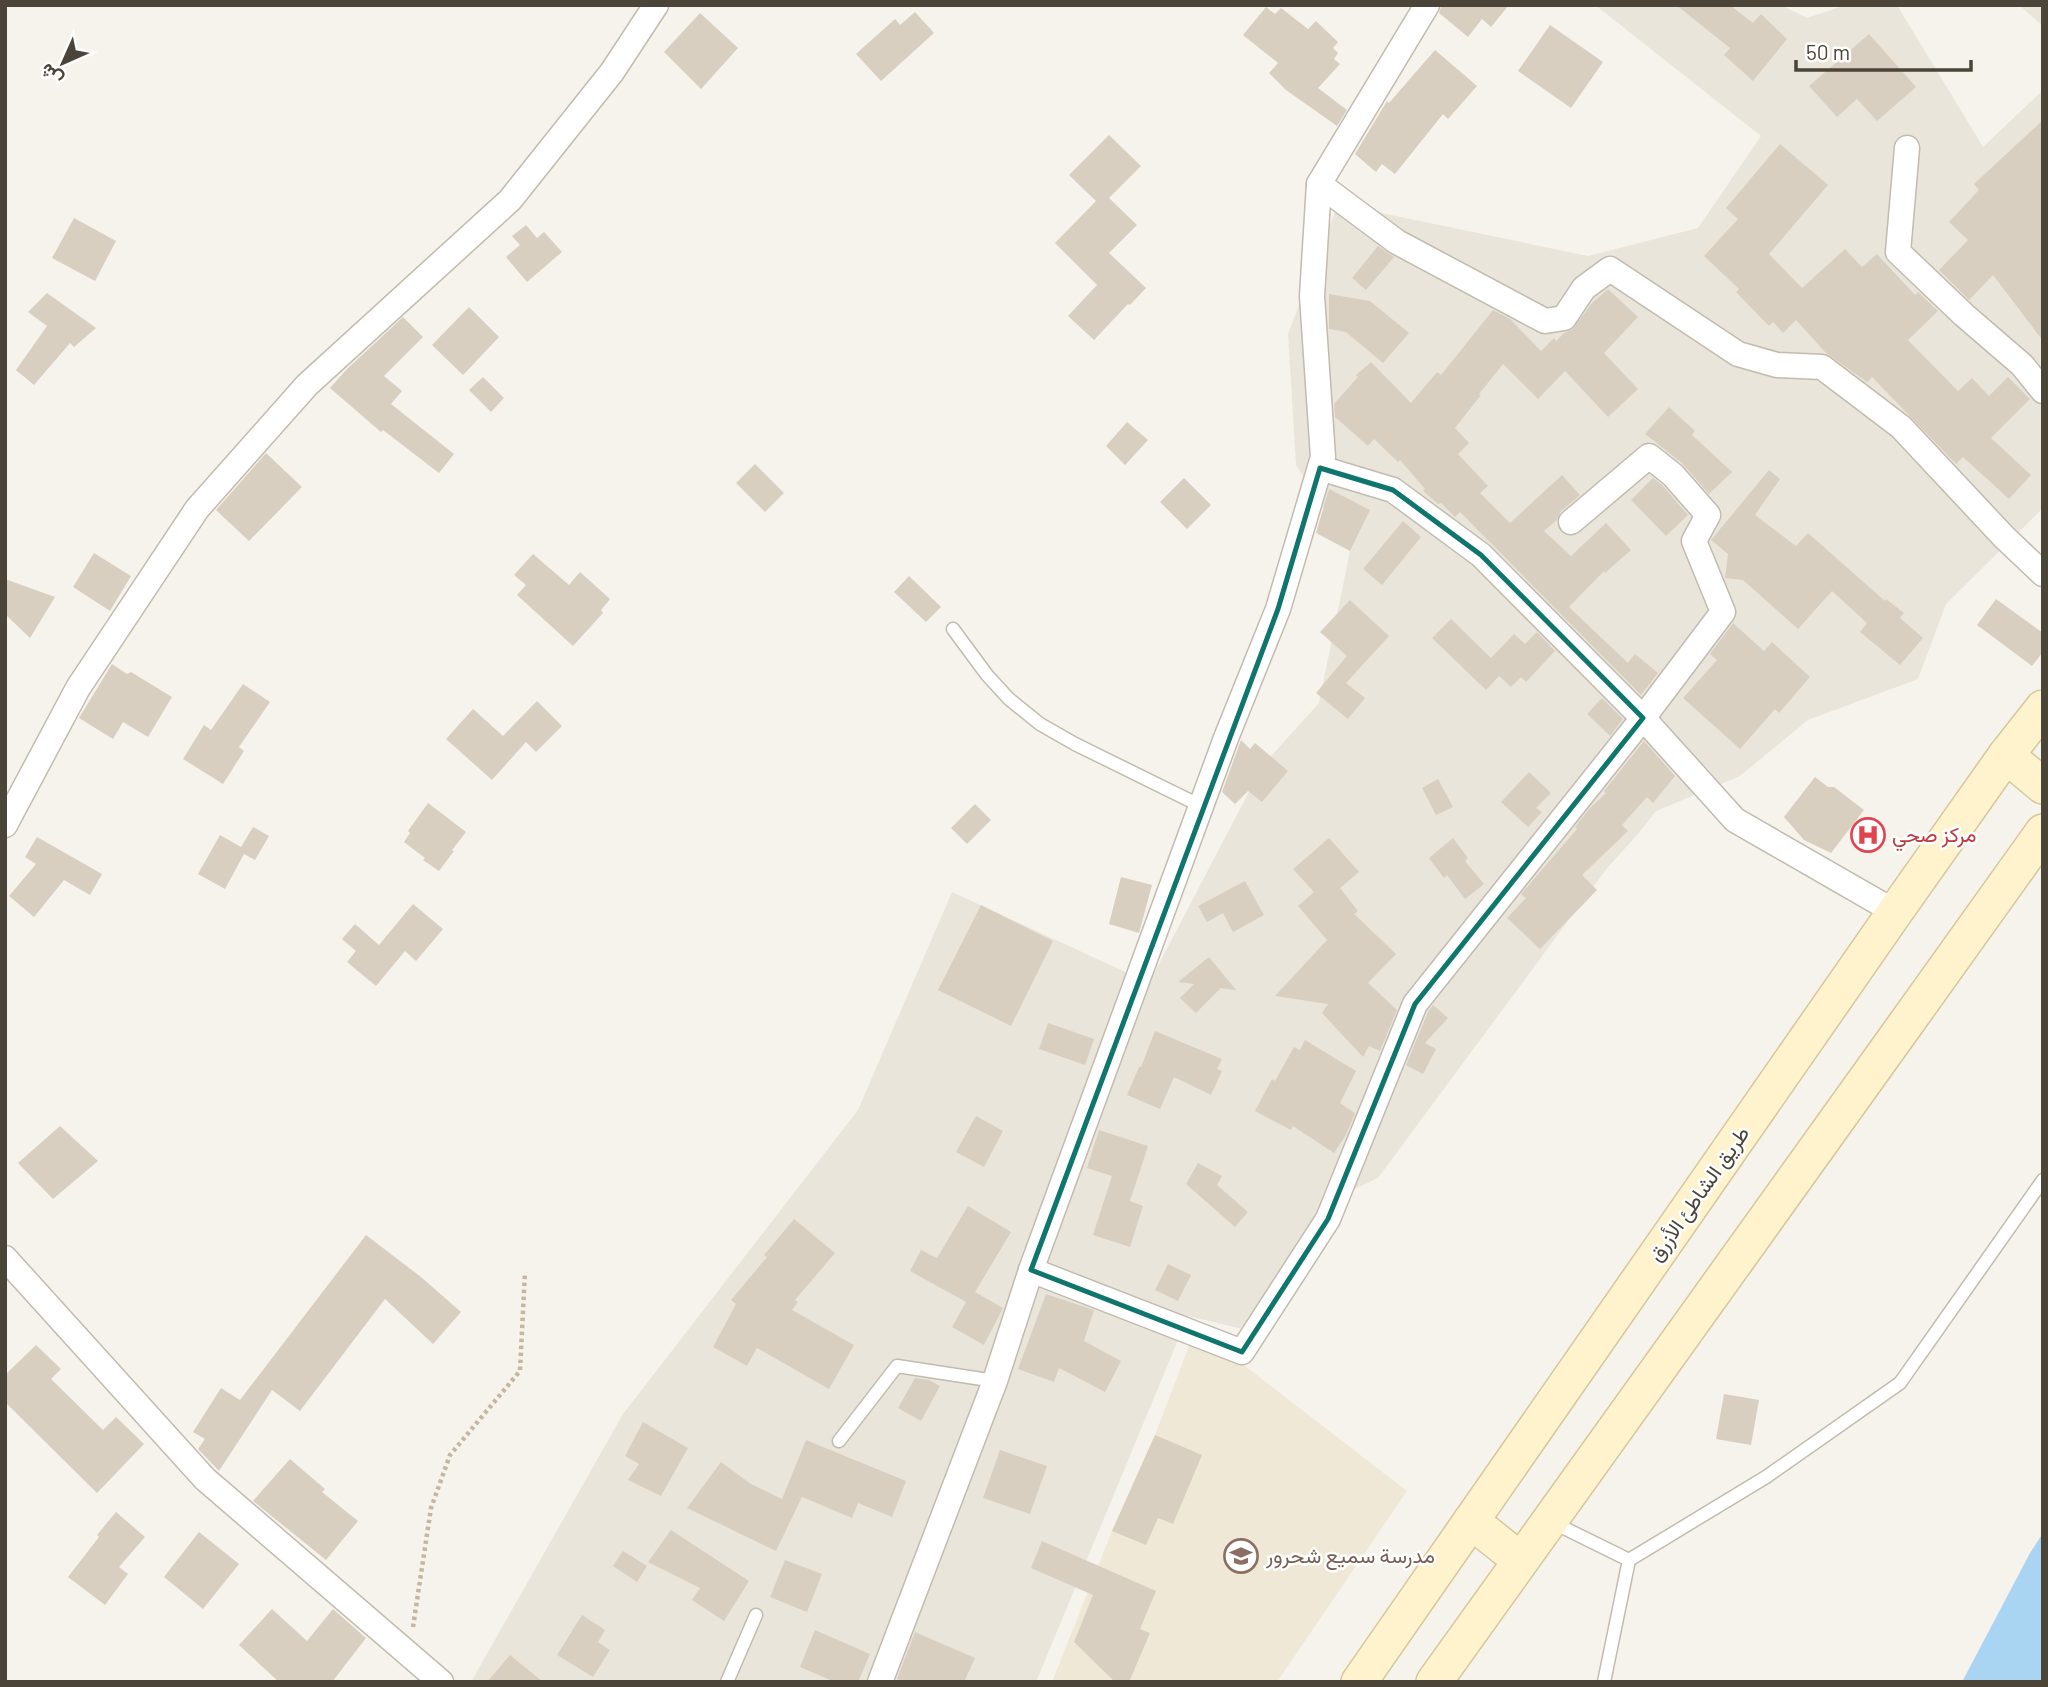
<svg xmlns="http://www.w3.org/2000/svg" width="2048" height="1687" font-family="Barlow,Vazirmatn,sans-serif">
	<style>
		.residential { fill: #eae5da }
		.education { fill: #efe8d6 }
		.water { fill: #a9d4f2 }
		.building { fill: #d8cfc1 }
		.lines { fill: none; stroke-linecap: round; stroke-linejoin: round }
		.lane-casing { stroke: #c2bbae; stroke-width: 15 }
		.street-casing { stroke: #c2bbae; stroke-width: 27 }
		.secondary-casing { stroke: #d6c79b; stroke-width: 38 }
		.path { stroke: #c4b79f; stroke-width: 4.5; stroke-dasharray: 3.5 3.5; stroke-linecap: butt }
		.lane { stroke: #fff; stroke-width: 12 }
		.street { stroke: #fff; stroke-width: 24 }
		.secondary { stroke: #fff3cd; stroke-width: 35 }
		.marked { fill: none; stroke: #0f766e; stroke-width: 5; stroke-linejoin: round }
		.labels { text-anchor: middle; stroke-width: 5; stroke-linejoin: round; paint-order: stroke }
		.health-label { font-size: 21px; fill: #be3a42; stroke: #fff; text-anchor: start }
		.street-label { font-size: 21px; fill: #4b4439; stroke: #fff }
		.education-label { font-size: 21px; fill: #785e54; stroke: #fff; text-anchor: start }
	</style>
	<rect width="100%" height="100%" fill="#f6f3ec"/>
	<!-- residential -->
	<g class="residential">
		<polygon points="1595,5 1781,5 1807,18 1846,5 1897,5 1983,147 2043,90 2043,508 1946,604 1918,679 1808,720 1740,776 1656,811 1638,834 1608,867 1378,1178 1321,1205 1251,1331 1188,1316 1036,1682 471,1682 623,1414 858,1110 952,892 1149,983 1263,765 1319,703 1350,551 1296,465 1288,334 1338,204 1588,256 1698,228 1761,136"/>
		<polygon points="2019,5 2043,5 2043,26"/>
	</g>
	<!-- education -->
	<polygon class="education" points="1196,1328 1407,1491 1277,1682 1052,1682 1112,1531 1155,1435"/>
	<!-- water -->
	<polygon class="water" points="2043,1533 2043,1682 1962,1682 2030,1553"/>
	<!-- building -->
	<g class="building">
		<polygon points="1442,5 1509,5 1491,27 1482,19 1468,37 1439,13"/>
		<polygon points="1676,5 1730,5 1753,23 1761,14 1787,39 1753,81 1724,55 1730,48"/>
		<polygon points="1266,7 1275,14 1281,8 1308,29 1316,21 1338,42 1333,48 1338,53 1334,59 1340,64 1318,88 1347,110 1337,126 1286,90 1269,73 1278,63 1243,35"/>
		<polygon points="915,12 934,33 881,81 856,54 895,19 900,25"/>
		<polygon points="700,13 738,48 701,89 664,52"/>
		<polygon points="1550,25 1603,62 1571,108 1518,71"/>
		<polygon points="1869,34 1916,87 1877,121 1857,99 1837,117 1809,86"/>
		<polygon points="1435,50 1477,86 1448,119 1443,114 1395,174 1382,164 1376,172 1355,154 1387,101 1389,103"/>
		<polygon points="2043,120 2043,341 1993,275 1969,300 1939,270 1968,240 1949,222 1979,190 1974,184"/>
		<polygon points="1109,135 1141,166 1109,198 1137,225 1109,253 1146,288 1130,305 1128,304 1094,340 1068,316 1097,285 1055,243 1096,201 1069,175"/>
		<polygon points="1780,144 1828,185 1769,254 1802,288 1845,249 1862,267 1877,254 1915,295 1918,292 1938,311 1908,340 1958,391 1972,378 1989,396 2008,377 2030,399 1991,438 2031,475 2009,499 1963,457 1956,464 1872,377 1867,382 1826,353 1796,320 1783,333 1773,322 1769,326 1736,292 1739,289 1704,256 1738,219 1726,208"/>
		<polygon points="74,218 116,241 95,281 52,258"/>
		<polygon points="526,225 537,238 544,232 562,252 527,282 506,257 520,245 512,236"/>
		<polygon points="1378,246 1394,257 1366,290 1352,278"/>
		<polygon points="1608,289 1638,317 1604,353 1638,389 1608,417 1565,371 1538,399 1503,364 1479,394 1481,395 1455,428 1469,443 1458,454 1488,486 1480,493 1510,523 1562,475 1580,495 1561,511 1557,520 1544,531 1571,556 1606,523 1631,550 1605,573 1604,571 1569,607 1628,663 1635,654 1658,673 1641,695 1460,512 1455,517 1441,503 1438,504 1423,491 1425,489 1400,460 1398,462 1374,439 1368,446 1335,417 1334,404 1358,377 1356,375 1371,362 1411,403 1437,372 1441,375 1493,310 1510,319 1541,351 1554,338 1556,341 1564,333 1572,330 1592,303"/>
		<polygon points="47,293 96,328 74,347 70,343 34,385 16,370 47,326 28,312"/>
		<polygon points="1329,294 1370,301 1409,333 1383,363 1346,332 1329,329"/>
		<polygon points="469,307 499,337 463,375 432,345"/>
		<polygon points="403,317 423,337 384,376 402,391 391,404 454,454 439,473 383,430 381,432 330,388 347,369"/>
		<polygon points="483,377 504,398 491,412 469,390"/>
		<polygon points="1669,407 1695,431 1692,435 1732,472 1709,494 1682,463 1645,434"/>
		<polygon points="1127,422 1148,440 1125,465 1106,446"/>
		<polygon points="266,453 302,487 249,541 216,510"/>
		<polygon points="755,464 784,493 765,512 736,483"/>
		<polygon points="1769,470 1780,479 1755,515 1796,546 1808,533 1885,601 1886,599 1904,613 1900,618 1923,638 1900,665 1860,632 1867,623 1832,591 1798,629 1743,580 1725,578 1728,554 1711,540"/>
		<polygon points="1184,478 1211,505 1187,529 1160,502"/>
		<polygon points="1653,478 1663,486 1688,515 1666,536 1631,500"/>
		<polygon points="1329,489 1370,510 1350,551 1316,533"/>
		<polygon points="1403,521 1421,537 1382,585 1363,569"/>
		<polygon points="94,553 131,576 110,611 73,587"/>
		<polygon points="533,554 569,585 580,572 610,599 601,610 603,613 573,646 517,595 526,585 514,575"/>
		<polygon points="909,576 941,607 926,622 894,592"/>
		<polygon points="5,579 55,597 30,638 5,614"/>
		<polygon points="1996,599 2043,633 2043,652 2032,666 1977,625"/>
		<polygon points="1350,600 1389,636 1346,683 1365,698 1348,719 1316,693 1347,656 1320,632"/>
		<polygon points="1451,619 1491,658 1514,634 1525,644 1537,632 1555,651 1526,682 1521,677 1511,687 1499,676 1486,690 1432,638"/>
		<polygon points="1733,623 1764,651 1772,642 1810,677 1779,713 1775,709 1740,749 1683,698 1717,660 1710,654"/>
		<polygon points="112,664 127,674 131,672 172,697 148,737 123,722 113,739 79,718"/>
		<polygon points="243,684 270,702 239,747 244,751 223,784 183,759 204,725 211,730"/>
		<polygon points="1602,698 1623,719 1610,736 1587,714"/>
		<polygon points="537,701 562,726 536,752 526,742 492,780 446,739 473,709 503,736"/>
		<polygon points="1241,740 1250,749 1255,743 1288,771 1262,802 1248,791 1235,804 1222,792"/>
		<polygon points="1644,741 1675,776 1653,803 1647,797 1622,825 1628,831 1582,875 1597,890 1540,949 1507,918 1526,898 1521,894 1577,829 1575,827 1589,809 1606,793 1604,791"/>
		<polygon points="1529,772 1551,793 1536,808 1542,812 1528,827 1501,802"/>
		<polygon points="1815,777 1828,787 1834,787 1864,810 1831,853 1804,840 1784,817"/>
		<polygon points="1438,779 1453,807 1436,815 1422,788"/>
		<polygon points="428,803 466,832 452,850 454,851 439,871 423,860 425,858 404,842 410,833 408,831"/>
		<polygon points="975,804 991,820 967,844 951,828"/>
		<polygon points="253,827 269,836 255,860 244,854 225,889 198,874 220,835 241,847"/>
		<polygon points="37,837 102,874 90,895 64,880 34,917 9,896 36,864 25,857"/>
		<polygon points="1329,838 1359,872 1340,888 1358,911 1354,914 1396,954 1368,983 1397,1010 1380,1051 1369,1046 1363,1057 1322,1013 1328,1004 1275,996 1327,940 1298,906 1314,892 1293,869"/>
		<polygon points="1453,838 1468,858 1465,861 1484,884 1465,899 1447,875 1444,878 1429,858"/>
		<polygon points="1121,877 1152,885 1139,933 1109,924"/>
		<polygon points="1245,881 1264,915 1233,932 1223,913 1207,922 1198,906"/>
		<polygon points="413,904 443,929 416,961 405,951 376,986 347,962 356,951 342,939 355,924 379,945"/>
		<polygon points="981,905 1053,941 1011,1026 938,990"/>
		<polygon points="1209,957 1236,990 1218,988 1220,989 1196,1013 1180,998 1194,984 1178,982"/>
		<polygon points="1433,1005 1448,1018 1425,1043 1436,1049 1423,1074 1406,1065 1428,1012"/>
		<polygon points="1048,1023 1094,1039 1085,1065 1039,1049"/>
		<polygon points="1155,1031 1222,1059 1217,1069 1222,1071 1211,1095 1174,1077 1160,1109 1127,1095 1139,1067 1141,1067"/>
		<polygon points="1305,1040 1356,1071 1340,1103 1355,1113 1346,1135 1334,1153 1293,1126 1291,1130 1255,1111 1272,1079 1275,1081 1294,1047 1300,1050"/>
		<polygon points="976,1116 1003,1131 984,1167 956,1152"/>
		<polygon points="60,1126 98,1161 53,1199 18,1163"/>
		<polygon points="1099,1130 1148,1146 1130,1201 1143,1206 1130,1247 1093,1235 1112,1176 1087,1168"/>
		<polygon points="1198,1163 1222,1176 1217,1185 1248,1212 1235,1227 1186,1184"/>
		<polygon points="968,1206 1011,1232 975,1292 1003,1308 984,1345 952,1327 966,1302 910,1271 921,1250 937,1258"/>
		<polygon points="794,1219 835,1253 795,1300 798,1302 792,1310 854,1345 829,1389 757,1348 747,1366 713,1347 736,1304 731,1300 767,1257 764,1255"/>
		<polygon points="366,1235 421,1277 461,1312 433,1344 385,1299 300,1411 272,1390 219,1471 198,1449 205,1439 193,1432 221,1388 240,1400"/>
		<polygon points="1168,1264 1191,1275 1178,1301 1155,1290"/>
		<polygon points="1046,1294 1094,1310 1084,1341 1121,1361 1105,1392 1059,1368 1054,1382 1018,1369"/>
		<polygon points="36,1345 61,1369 51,1379 103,1430 116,1417 144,1444 97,1493 5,1402 5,1375"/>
		<polygon points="915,1378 929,1380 940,1386 921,1421 898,1408"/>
		<polygon points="1724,1394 1759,1400 1751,1445 1716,1439"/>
		<polygon points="643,1422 688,1448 661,1496 628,1480 639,1464 625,1456"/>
		<polygon points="1155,1435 1202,1455 1173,1524 1158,1518 1146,1545 1112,1531"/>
		<polygon points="806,1440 906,1481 892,1517 858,1503 852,1518 802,1497 776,1551 687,1508 721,1462 751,1484 782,1499"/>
		<polygon points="1000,1450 1047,1466 1030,1514 983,1498"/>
		<polygon points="290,1459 325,1489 322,1492 358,1521 326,1560 253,1501"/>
		<polygon points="116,1512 145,1537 119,1567 128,1574 105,1605 68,1577 99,1537 97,1535"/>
		<polygon points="671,1530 749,1581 724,1621 692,1600 700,1588 648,1562"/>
		<polygon points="199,1532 239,1564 203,1609 164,1577"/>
		<polygon points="1042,1541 1156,1591 1140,1629 1150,1633 1129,1682 1115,1682 1074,1642 1093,1595 1031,1568"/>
		<polygon points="623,1551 647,1566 637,1582 613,1566"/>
		<polygon points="785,1560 822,1574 807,1612 770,1597"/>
		<polygon points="272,1609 307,1641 333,1609 366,1638 332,1682 279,1682 239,1645"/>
		<polygon points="582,1615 605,1630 598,1642 610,1650 593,1677 557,1655"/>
		<polygon points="815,1630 870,1654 858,1682 835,1682 800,1667"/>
		<polygon points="915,1632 975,1658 964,1682 904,1682 897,1679"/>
		<polygon points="510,1655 543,1682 487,1682"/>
	</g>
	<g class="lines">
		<!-- lane casing -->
		<g class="lane-casing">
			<g id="lane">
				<polyline points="953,629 987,675 1009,699 1040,724 1075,744 1201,806"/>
				<polyline points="839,1441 897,1366 995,1381"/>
				<polyline points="1552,1522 1629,1560 1766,1477 1900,1383 2043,1180"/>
				<polyline points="727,1682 756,1615"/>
				<polyline points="1604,1682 1629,1560"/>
			</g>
		</g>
		<!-- street casing -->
		<g class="street-casing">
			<g id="street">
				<polyline points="1907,148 1898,252 1964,315 2022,365 2043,391"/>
				<polyline points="1319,184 1397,242 1545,321 1564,318 1584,288 1610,269 1738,354 1777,365 1822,367 1901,427 2004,537 2043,574"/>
				<polyline points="1320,468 1393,490 1481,555 1643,718 1735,820 1895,912"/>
				<polyline points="5,825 78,688 197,509 307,385 510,200 612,72 656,5"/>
				<polyline points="5,1258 205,1479 441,1682"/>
				<polyline points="1031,1270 1242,1352 1328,1219 1415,1004 1643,718 1723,612 1694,541 1708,515 1673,475 1649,456 1571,522"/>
				<polyline points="880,1682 995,1381 1031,1270 1226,738 1278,609 1323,457 1312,296 1319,184 1427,5"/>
			</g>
		</g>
		<!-- secondary casing -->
		<g class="secondary-casing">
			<g id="secondary">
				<polyline points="2006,755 2043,786"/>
				<polyline points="1471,1521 1520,1560"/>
				<polyline points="1359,1682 1895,912 2006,755 2043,708"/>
				<path d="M1434,1682C1635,1397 1841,1116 2043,832"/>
			</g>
		</g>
		<!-- path -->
		<polyline class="path" points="413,1627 431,1508 450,1455 520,1371 525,1272"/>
		<!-- lane -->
		<use href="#lane" class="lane"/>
		<!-- street -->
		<use href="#street" class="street"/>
		<!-- secondary -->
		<use href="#secondary" class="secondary"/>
	</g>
	<!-- marked area -->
	<path class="marked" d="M1320,468L1393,490L1481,555L1643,718L1415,1004L1328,1219L1242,1352L1031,1270L1278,609Z"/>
	<!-- icons -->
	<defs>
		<g id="hospital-ring" transform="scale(1.75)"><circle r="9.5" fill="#fff" stroke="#e0444e" stroke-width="1.5"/><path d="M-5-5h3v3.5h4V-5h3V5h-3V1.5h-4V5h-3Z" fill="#e0444e"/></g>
		<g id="school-ring" transform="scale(1.75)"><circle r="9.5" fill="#fff" stroke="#8d6e63" stroke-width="1.5"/><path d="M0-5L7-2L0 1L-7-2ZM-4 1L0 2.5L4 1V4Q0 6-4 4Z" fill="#8d6e63"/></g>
	</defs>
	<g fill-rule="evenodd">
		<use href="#hospital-ring" x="1868" y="835"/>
		<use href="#school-ring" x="1241" y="1556"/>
	</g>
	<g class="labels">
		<!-- health labels -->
		<g class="health-label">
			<text x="1892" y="842">مركز صحي</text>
		</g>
		<!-- street labels -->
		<g class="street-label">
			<text transform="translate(1699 1194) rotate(-55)" y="7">طريق الشاطئ الأزرق</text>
		</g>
		<!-- education labels -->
		<g class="education-label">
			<text x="1266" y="1563">مدرسة سميع شحرور</text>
		</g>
	</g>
	<!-- border -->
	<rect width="2048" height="1687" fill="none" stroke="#4b4439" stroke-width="14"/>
	<!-- north arrow -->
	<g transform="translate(63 63) rotate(225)" stroke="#ffffff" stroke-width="5" paint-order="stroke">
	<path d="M0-5L12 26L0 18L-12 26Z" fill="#4b4439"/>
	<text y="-10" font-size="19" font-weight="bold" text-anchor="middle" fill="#4b4439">ش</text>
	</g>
	<!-- scale -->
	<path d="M1796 60v10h175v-10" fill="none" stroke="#4b4439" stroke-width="3.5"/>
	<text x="1806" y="60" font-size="21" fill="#4b4439" stroke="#ffffff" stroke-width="5" paint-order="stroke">50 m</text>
</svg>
